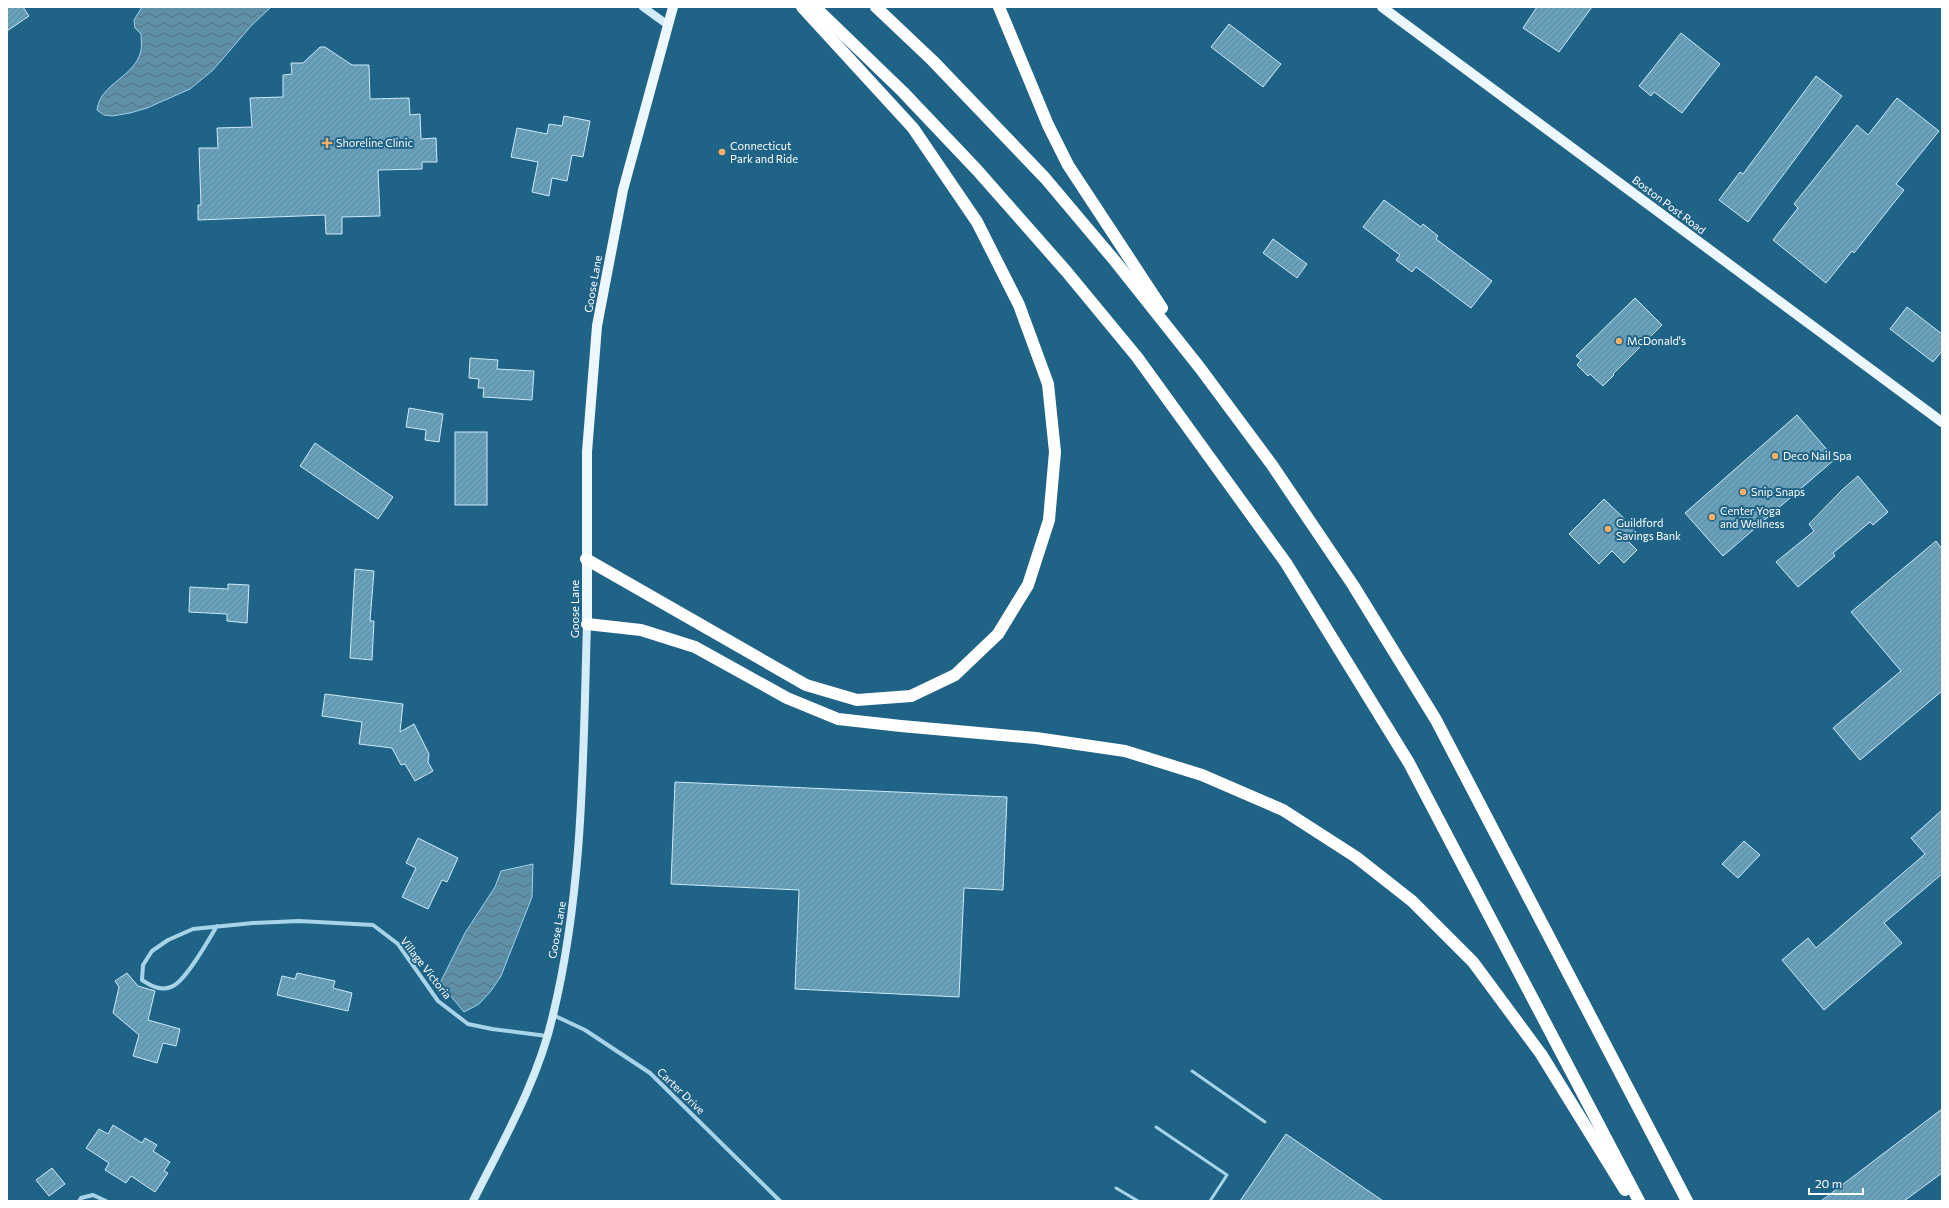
<svg xmlns="http://www.w3.org/2000/svg" width="1949" height="1208" font-family="Commissioner,sans-serif">
	<style>
		.water { fill: url(#water-waves); stroke: #9cd2ec }
		.building { fill: url(#building-hatch); stroke: #cdeaf8 }
		.lines { fill: none; stroke-linecap: round; stroke-linejoin: round }
		.lane { stroke: #a8d4ea; stroke-width: 3 }
		.street { stroke: #a8d4ea; stroke-width: 4 }
		.secondary { stroke: #d4ebf8; stroke-width: 8 }
		.primary { stroke: #ecf7fe; stroke-width: 10 }
		.highway { stroke: #fff; stroke-width: 12 }
		.poi-dot { fill: #f9b068; stroke: #1f6387; stroke-width: 1.5 }
		.labels { text-anchor: middle; stroke-width: 4; stroke-linejoin: round; paint-order: stroke }
		.poi-label { font-size: 11px; fill: #fff; stroke: #1f6387; text-anchor: start }
		.street-label { font-size: 11px; fill: #fff; stroke: #1f6387 }
	</style>
	<defs>
		<pattern id="water-waves" width="16" height="10" patternUnits="userSpaceOnUse"><rect width="16" height="10" fill="#5f8ea7"/><path d="M0 5q4-4 8 0t8 0" fill="none" stroke="#577483"/></pattern>
		<pattern id="building-hatch" width="6" height="6" patternUnits="userSpaceOnUse"><rect width="6" height="6" fill="#69a1bd"/><path d="M-1 1l2-2M0 6l6-6M5 7l2-2" fill="none" stroke="#60889b"/></pattern>
	</defs>
	<rect width="100%" height="100%" fill="#1f6387"/>
	<!-- water -->
	<g class="water">
		<path d="M142,7H271L251,26L213,70L190,89L147,108L130,113L112,116L104,115L97,110C100,83 136,77 141,50C142,45 141,39 141,34L135,28L134,20Z"/>
		<polygon points="533,864 532,897 501,976 491,991 479,1004 464,1012 440,983 465,933 495,887 501,871"/>
	</g>
	<!-- building -->
	<g class="building">
		<polygon points="7,7 23,7 29,16 7,31"/>
		<polygon points="1537,7 1592,7 1559,52 1523,28"/>
		<polygon points="1229,24 1281,64 1263,87 1211,47"/>
		<polygon points="1681,33 1720,64 1682,113 1654,92 1651,96 1639,86"/>
		<polygon points="320,47 325,47 352,65 369,65 370,99 409,98 410,115 420,114 421,139 436,138 437,162 422,162 422,169 378,170 380,216 342,217 342,234 326,234 325,215 198,220 198,205 201,205 199,148 218,148 217,128 252,127 250,98 283,97 283,75 292,74 291,63 303,63"/>
		<polygon points="1816,76 1842,96 1748,222 1719,200 1740,172 1743,174"/>
		<polygon points="1897,98 1939,131 1896,184 1904,190 1854,253 1852,251 1826,283 1773,240 1798,208 1794,204 1857,125 1868,135"/>
		<polygon points="564,116 590,121 583,157 572,155 567,181 552,178 549,196 532,192 538,162 511,157 517,128 547,134 549,124 562,126"/>
		<polygon points="1384,200 1421,227 1423,224 1438,236 1436,239 1492,281 1471,308 1416,267 1412,272 1396,260 1400,255 1363,227"/>
		<polygon points="1273,239 1307,264 1297,278 1263,253"/>
		<polygon points="1635,298 1662,325 1613,374 1614,375 1603,386 1590,374 1588,376 1577,365 1581,360 1576,356"/>
		<polygon points="1907,307 1942,334 1942,351 1933,362 1890,329"/>
		<polygon points="470,358 498,360 497,369 534,371 532,400 483,397 484,388 478,388 479,379 469,378"/>
		<polygon points="409,408 443,414 439,442 425,440 426,430 406,427"/>
		<polygon points="1797,415 1835,459 1723,556 1685,513"/>
		<rect x="455" y="432" width="32" height="73"/>
		<polygon points="315,443 393,497 378,519 300,466"/>
		<polygon points="1858,476 1888,512 1873,525 1870,522 1833,553 1835,556 1798,587 1776,562 1814,531 1809,524 1843,489"/>
		<polygon points="1604,499 1635,529 1626,539 1637,550 1624,563 1612,551 1599,564 1569,534"/>
		<polygon points="1936,541 1942,549 1942,691 1860,760 1833,728 1901,671 1851,612"/>
		<polygon points="355,569 374,571 370,621 374,621 372,660 350,658"/>
		<polygon points="228,584 249,585 247,623 227,621 227,614 189,612 190,587 228,589"/>
		<polygon points="325,694 403,704 400,732 414,724 429,754 428,762 433,771 415,781 405,764 401,765 392,748 359,744 362,722 322,716"/>
		<polygon points="675,782 1007,797 1003,890 964,888 959,997 795,989 799,890 671,884"/>
		<polygon points="1942,810 1942,874 1884,923 1902,943 1824,1010 1782,960 1808,938 1816,948 1925,854 1911,838"/>
		<polygon points="418,838 458,858 447,882 442,880 428,909 402,897 416,868 406,863"/>
		<polygon points="1744,841 1760,855 1738,878 1722,864"/>
		<polygon points="127,973 138,986 155,991 148,1020 180,1029 176,1046 163,1043 157,1063 133,1056 139,1035 113,1013 119,987 115,981"/>
		<polygon points="297,973 335,981 333,988 352,993 348,1011 277,995 282,976 295,979"/>
		<polygon points="1942,1109 1942,1173 1904,1201 1821,1201"/>
		<polygon points="113,1125 142,1143 145,1138 157,1145 153,1151 170,1162 164,1171 168,1173 155,1192 131,1176 126,1183 105,1170 109,1163 86,1148 99,1129 108,1134"/>
		<polygon points="1286,1134 1383,1201 1240,1201"/>
		<polygon points="52,1168 65,1184 49,1196 36,1180"/>
	</g>
	<g class="lines">
		<!-- lane -->
		<g class="lane">
			<polyline points="1192,1071 1265,1122"/>
			<polyline points="1156,1127 1227,1175 1210,1201"/>
			<polyline points="1116,1188 1138,1201"/>
		</g>
		<!-- street -->
		<g class="street">
			<path d="M217,926C209,939 185,983 171,987C160,991 151,986 142,980L143,965L152,951L168,940L193,929L253,923L299,921L373,925L398,944L438,1001L468,1024L492,1029L547,1036"/>
			<polyline points="553,1015 585,1030 650,1073 780,1201"/>
			<polyline points="79,1201 81,1198 93,1195 106,1201"/>
		</g>
		<!-- secondary -->
		<g class="secondary">
			<polyline points="643,7 668,25"/>
			<path d="M473,1201C503,1141 538,1081 553,1015C584,887 583,754 587,624"/>
		</g>
		<!-- primary -->
		<g class="primary">
			<polyline points="1382,7 1942,422"/>
			<polyline points="587,624 587,452 597,326 623,190 673,7"/>
		</g>
		<!-- highway -->
		<g class="highway">
			<polyline points="815,7 903,92 977,170 1066,271 1137,357 1286,563 1409,763 1639,1201"/>
			<polyline points="876,7 933,61 1045,178 1115,261 1200,368 1272,465 1353,585 1436,720 1687,1201"/>
			<polyline points="999,7 1048,125 1068,165 1162,308"/>
			<polyline points="586,559 806,685 857,700 911,696 955,675 998,634 1028,585 1049,520 1055,452 1048,384 1019,305 977,222 913,128 802,7"/>
			<polyline points="587,624 641,630 695,647 787,698 838,719 901,726 1036,738 1125,751 1202,775 1283,810 1356,857 1412,901 1473,962 1541,1054 1625,1190"/>
		</g>
	</g>
	<!-- markers -->
	<g class="poi-dot">
		<path d="M325 137h4v4h4v4h-4v4h-4v-4h-4v-4h4z"/>
		<circle cx="722" cy="152" r="4"/>
		<circle cx="1619" cy="341" r="4"/>
		<circle cx="1775" cy="456" r="4"/>
		<circle cx="1743" cy="492" r="4"/>
		<circle cx="1712" cy="517" r="4"/>
		<circle cx="1608" cy="529" r="4"/>
	</g>
	<g class="labels">
		<!-- poi labels -->
		<g class="poi-label">
			<text x="336" y="147">Shoreline Clinic</text>
			<text x="730" y="150">Connecticut<tspan x="730" dy="13">Park and Ride</tspan></text>
			<text x="1627" y="345">McDonald's</text>
			<text x="1783" y="460">Deco Nail Spa</text>
			<text x="1751" y="496">Snip Snaps</text>
			<text x="1720" y="515">Center Yoga<tspan x="1720" dy="13">and Wellness</tspan></text>
			<text x="1616" y="527">Guildford<tspan x="1616" dy="13">Savings Bank</tspan></text>
		</g>
		<!-- street labels -->
		<g class="street-label">
			<text transform="translate(1669 205) rotate(37)" y="4">Boston Post Road</text>
			<text transform="translate(593 284) rotate(-80)" y="4">Goose Lane</text>
			<text transform="translate(575 609) rotate(-90)" y="4">Goose Lane</text>
			<text transform="translate(557 930) rotate(-80)" y="4">Goose Lane</text>
			<text transform="translate(426 968) rotate(52)" y="4">Village Victoria</text>
			<text transform="translate(681 1091) rotate(44)" y="4">Carter Drive</text>
		</g>
	</g>
	<!-- border -->
	<rect width="1949" height="1208" fill="none" stroke="#ffffff" stroke-width="16"/>
	<!-- scale -->
	<path d="M1809 1188v6h54v-6" fill="none" stroke="#ffffff" stroke-width="2"/>
	<text x="1815" y="1188" font-size="12" fill="#ffffff" stroke="#1f6387" stroke-width="3" paint-order="stroke">20 m</text>
</svg>
